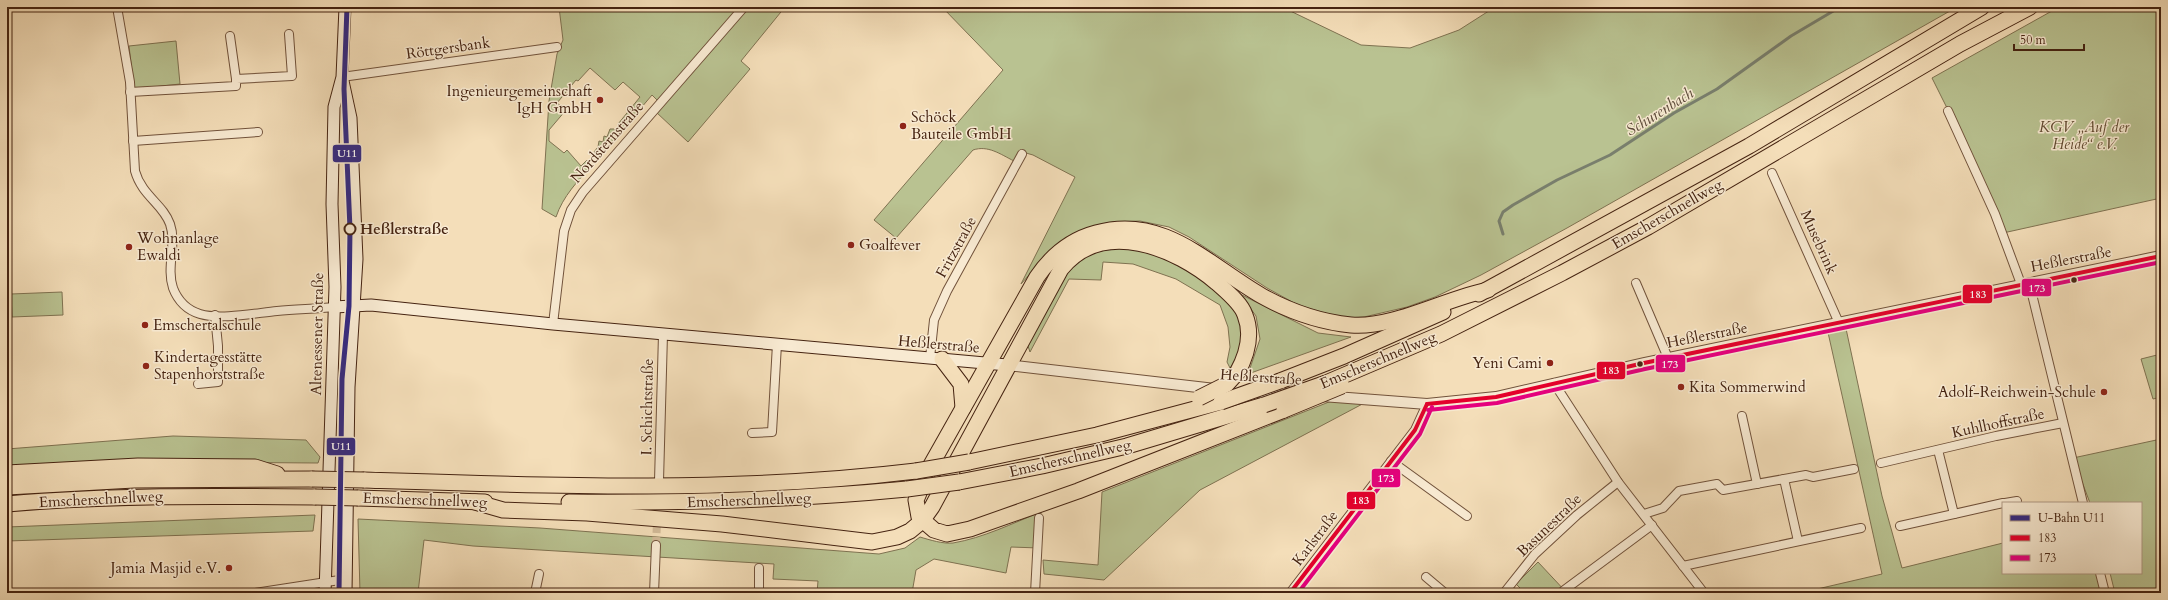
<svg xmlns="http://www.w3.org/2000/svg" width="2168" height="600" font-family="Cardo,serif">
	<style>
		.green { fill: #b9c291; stroke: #7f7251 }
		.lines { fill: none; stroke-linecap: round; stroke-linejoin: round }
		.stream { stroke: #797f6d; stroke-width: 3 }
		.minor-tunnel { stroke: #d1b997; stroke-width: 8; stroke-dasharray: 8 4; stroke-linecap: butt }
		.minor-casing { stroke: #71523b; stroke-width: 10 }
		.tertiary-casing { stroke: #71523b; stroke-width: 12 }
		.secondary-casing { stroke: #452311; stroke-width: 13 }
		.motorway-casing { stroke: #452311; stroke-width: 17 }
		.minor { stroke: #f8ead2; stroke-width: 8 }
		.tertiary { stroke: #f8ead2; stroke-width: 10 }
		.secondary { stroke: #f8ead2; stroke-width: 11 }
		.motorway { stroke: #f4deb9; stroke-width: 15 }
		.motorway-bridge-casing { stroke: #452311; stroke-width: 17; stroke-linecap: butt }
		.motorway-bridge { stroke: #f4deb9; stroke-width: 15 }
		.bus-1-casing { stroke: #f8ead2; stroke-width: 7 }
		.bus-2-casing { stroke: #f8ead2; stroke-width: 7 }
		.bus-1 { stroke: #e4002b; stroke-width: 4 }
		.bus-2 { stroke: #e5007d; stroke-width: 4 }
		.metro-1-casing { stroke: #f8ead2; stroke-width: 8 }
		.metro-1 { stroke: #342a82; stroke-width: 5 }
		.poi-dot { fill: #8f2418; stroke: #f8ead2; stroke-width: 1.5 }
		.stop-dot { fill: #f8ead2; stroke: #452311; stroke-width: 2 }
		.bus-dot { fill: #452311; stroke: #f8ead2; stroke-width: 1.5 }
		.labels { text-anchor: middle; stroke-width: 3; stroke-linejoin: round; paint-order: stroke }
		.street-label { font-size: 15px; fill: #452311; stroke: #f8ead2 }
		.poi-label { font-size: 15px; fill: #452311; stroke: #f8ead2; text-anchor: start }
		.park-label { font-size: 15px; font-style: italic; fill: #624b31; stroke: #f8ead2 }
		.stop-label { font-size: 15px; font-weight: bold; fill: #452311; stroke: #f8ead2; text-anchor: start }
		.water-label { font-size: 16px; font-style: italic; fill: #5b4938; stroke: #f8ead2 }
		.line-badge { stroke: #f8ead2; stroke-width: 1.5 }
		.badge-label { font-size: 11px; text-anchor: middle; font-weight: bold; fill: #fff }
	</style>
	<rect width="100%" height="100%" fill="#f4deb9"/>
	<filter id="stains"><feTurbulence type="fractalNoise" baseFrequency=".005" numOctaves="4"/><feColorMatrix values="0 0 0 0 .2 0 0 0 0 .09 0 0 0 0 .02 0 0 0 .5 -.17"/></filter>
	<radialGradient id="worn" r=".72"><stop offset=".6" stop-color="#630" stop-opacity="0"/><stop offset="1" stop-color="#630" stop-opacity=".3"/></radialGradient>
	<!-- green -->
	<g class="green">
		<path d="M559,7H742L659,102L652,95L624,128L618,124L640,97L623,82L615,90L590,68L578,81L576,80L557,103L566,110L549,130V141L564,153L567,150L581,166L587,160L592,165C578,181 563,196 556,217L542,209L549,101L557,54L563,40Z"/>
		<polygon points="746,7 785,7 741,61 750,69 688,142 656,112"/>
		<path d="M942,7H1282L1361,45L1410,48L1459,30L1495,7H1957L1567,228L1481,275L1435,297L1407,307L1364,317L1346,318L1305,309L1267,288L1189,237L1169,227L1140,221L1113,222L1086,229L1056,245L1021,284L1075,177L1033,155L1019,151L1014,161C1000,154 988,145 973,150L896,238L874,220L1003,70Z"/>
		<polygon points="2059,7 2161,7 2161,198 2003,233 1968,150 1932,78"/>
		<polygon points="176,41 180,84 134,89 129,46"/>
		<polygon points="610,129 614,129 619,134 599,156 594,152 598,147 599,141 603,142 604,136 607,137"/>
		<path d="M1131,246L1173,260L1229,298L1239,314L1243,329L1239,357L1230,368L1227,362L1230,347L1228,327L1220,305L1176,279L1133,264L1103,262L1101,280L1069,279L1030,352L1028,346C1041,320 1058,268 1085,255C1100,249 1115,248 1131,246Z"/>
		<polygon points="62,292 63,315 12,317 11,294"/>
		<polygon points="1240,294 1318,333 1351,337 1248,374 1260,339 1256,316"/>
		<polygon points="1845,324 1882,496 1902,568 2003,543 2003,573 2097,573 2101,593 1800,593 1882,574 1827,328"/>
		<polygon points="2161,354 2161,397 2153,399 2141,359"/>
		<polygon points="1339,398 1370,400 1200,490 1104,580 1044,574 1043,560 1098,565 1102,492"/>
		<polygon points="173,436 306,440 320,457 318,463 171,462 7,467 7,449"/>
		<polygon points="2161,439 2161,593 2115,593 2110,573 2141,573 2141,503 2090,503 2073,458"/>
		<path d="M1041,512L1039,548L1011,547L1006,573L934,559L916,570L912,593H817L818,581L773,579L774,564L473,546L424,540L418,593H360L358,519L540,528L879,554L905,548L920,537C930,540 943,544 953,543C983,538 1013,523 1041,512Z"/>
		<polygon points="315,515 313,531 7,541 7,527"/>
		<polygon points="1538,562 1567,593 1525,593 1516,584"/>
	</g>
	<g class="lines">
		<!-- stream -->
		<polyline class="stream" points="1503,234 1499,221 1503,212 1513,205 1557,180 1610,155 1674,113 1717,89 1791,36 1840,7"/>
		<!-- minor-tunnel -->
		<polyline class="minor-tunnel" points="656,545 658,500"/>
		<!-- minor casing -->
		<g class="minor-casing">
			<g id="minor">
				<path d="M117,7L130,82L135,171C142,196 163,204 170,224C177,244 166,267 173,288C178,301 187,310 200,314C220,320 256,313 277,311C296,309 315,309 334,307"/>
				<polyline points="230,36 236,79"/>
				<polyline points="342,77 557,47"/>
				<polyline points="130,92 236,86 236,79 292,76 289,34"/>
				<polyline points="1948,111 1995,214 2021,284"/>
				<polyline points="133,141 258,132"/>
				<polyline points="1772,173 1839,323"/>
				<polyline points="2029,282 2083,503"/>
				<polyline points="1636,283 1668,358"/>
				<polyline points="553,324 564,231 571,210 583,192 744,7"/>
				<polyline points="930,358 934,320 947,291 1022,154"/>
				<polyline points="1554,383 1618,482 1704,593"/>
				<polyline points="198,384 218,382 218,346 215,315"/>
				<polyline points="1742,416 1757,484"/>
				<polyline points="752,433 772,432 777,344"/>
				<polyline points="1391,461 1467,516"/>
				<polyline points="1881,463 1996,436 2063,423"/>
				<polyline points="1784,479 1798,541"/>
				<polyline points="659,481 663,334"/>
				<polyline points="2005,503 2017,501"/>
				<polyline points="1644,514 1663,508 1679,491 1717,484 1723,490 1806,475 1813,477 1854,469"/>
				<polyline points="1954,514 2003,503"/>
				<polyline points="1900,526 1954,514 1938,450"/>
				<polyline points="1683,566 1861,528"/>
				<polyline points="759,568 759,593"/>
				<polyline points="2100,573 2105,593"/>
				<polyline points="1426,577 1445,593"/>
				<polyline points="1563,591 1652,525"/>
				<polyline points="255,593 346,579"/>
				<polyline points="535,593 539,574"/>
				<polyline points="654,593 656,545"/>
				<polyline points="1035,593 1039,518"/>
				<polyline points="1290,593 1415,430 1427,404"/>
				<polyline points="1504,593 1535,554 1577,515 1618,482"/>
			</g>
		</g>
		<!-- tertiary casing -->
		<g class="tertiary-casing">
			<g id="tertiary">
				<polyline points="1007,365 1215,389"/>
				<polyline points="1257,392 1289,394"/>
				<polyline points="1322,396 1427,404 1496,397 1644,363 2161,256"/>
			</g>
		</g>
		<!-- secondary casing -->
		<g class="secondary-casing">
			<g id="secondary">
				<polyline points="343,81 351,118 357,259 349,387 346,593"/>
				<polyline points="334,307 371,305 553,324 1007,365"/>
				<polyline points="325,593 335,287 332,204 334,107 342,77 345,7"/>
			</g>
		</g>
		<!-- motorway casing -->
		<g class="motorway-casing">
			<g id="motorway">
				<polyline points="1479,294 1749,146 1982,7"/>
				<polyline points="942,359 961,384 963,408"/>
				<polyline points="1280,381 1344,356 1443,312"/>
				<polyline points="1326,383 1441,334 1562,273 1648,227 1960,44 2030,7"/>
				<path d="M1284,410L1078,491L970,529L947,534L934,530L919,517L916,500L931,465L1037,277C1052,255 1070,240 1096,233C1164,214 1208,265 1262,296C1289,311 1321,322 1351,325C1391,329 1447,298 1488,290"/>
				<polyline points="969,462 1097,435 1221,402"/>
				<polyline points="7,473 138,466 255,467 277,474"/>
				<path d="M364,480C547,486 733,493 916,471"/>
				<polyline points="959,482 1042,466 1127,446 1264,405"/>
				<polyline points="7,487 134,480 312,479"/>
				<polyline points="358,498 485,502"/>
				<path d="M475,502L503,510L587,513L722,524L872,542L897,537L910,531L922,521L932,507L1061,269C1103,217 1176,248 1217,283C1227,292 1241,303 1245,315C1253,335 1247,355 1237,373"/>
				<path d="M569,502C682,503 794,500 907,489"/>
				<path d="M7,504C110,495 212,496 315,497"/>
			</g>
		</g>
		<!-- minor -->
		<use href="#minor" class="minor"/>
		<!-- tertiary -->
		<use href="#tertiary" class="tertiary"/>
		<!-- secondary -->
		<use href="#secondary" class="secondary"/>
		<!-- motorway -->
		<use href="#motorway" class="motorway"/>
		<!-- motorway-bridge casing -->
		<g class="motorway-bridge-casing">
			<g id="motorway-bridge">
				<polyline points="1199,398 1227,384 1237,373"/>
				<polyline points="1221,402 1280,381"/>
				<polyline points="1264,405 1326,383"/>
				<polyline points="1284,410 1342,386"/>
				<polyline points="916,471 969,462"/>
				<polyline points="312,479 364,480"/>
				<polyline points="907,489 959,482"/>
				<polyline points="315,497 358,498"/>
			</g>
		</g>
		<!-- motorway-bridge -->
		<use href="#motorway-bridge" class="motorway-bridge"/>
		<!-- bus-1 casing -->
		<g class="bus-1-casing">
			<g id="bus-1">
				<polyline points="1427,404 1496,397 1644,363 2161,256"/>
				<polyline points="1290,593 1415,430 1427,404"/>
			</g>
		</g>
		<!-- bus-2 casing -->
		<g class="bus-2-casing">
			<g id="bus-2">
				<polyline points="1428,410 1497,403 1645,369 2161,262"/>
				<polyline points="1298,593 1420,434 1432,407"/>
			</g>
		</g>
		<!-- bus-1 -->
		<use href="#bus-1" class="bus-1"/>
		<!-- bus-2 -->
		<use href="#bus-2" class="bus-2"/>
		<!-- metro-1 casing -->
		<g class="metro-1-casing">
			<polyline id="metro-1" points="339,593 342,379 349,306 350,229 344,89 347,7"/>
		</g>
		<!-- metro-1 -->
		<use href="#metro-1" class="metro-1"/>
	</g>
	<!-- markers -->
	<g class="poi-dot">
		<circle cx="600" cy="100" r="4"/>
		<circle cx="903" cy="126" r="4"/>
		<circle cx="851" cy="245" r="4"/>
		<circle cx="129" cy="247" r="4"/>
		<circle cx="145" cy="325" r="4"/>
		<circle cx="1550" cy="363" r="4"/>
		<circle cx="146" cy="366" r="4"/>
		<circle cx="1681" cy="387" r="4"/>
		<circle cx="2104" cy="392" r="4"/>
		<circle cx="229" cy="568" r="4"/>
	</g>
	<circle class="stop-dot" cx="350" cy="229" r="5.5"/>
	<g class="bus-dot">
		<circle cx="2074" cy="280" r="3.5"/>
		<circle cx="1640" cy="364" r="3.5"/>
	</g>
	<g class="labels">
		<!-- street labels -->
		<g class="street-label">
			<text transform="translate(448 48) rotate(-8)" y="5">Röttgersbank</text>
			<text transform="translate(607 142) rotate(-49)" y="5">Nordsternstraße</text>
			<text transform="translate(1667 214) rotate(-30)" y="5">Emscherschnellweg</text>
			<text transform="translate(1819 242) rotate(66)" y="5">Musebrink</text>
			<text transform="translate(956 247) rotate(-61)" y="5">Fritzstraße</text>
			<text transform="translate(2071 259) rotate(-11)" y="5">Heßlerstraße</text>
			<text transform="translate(317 334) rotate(-89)" y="5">Altenessener Straße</text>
			<text transform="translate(1707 335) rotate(-11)" y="5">Heßlerstraße</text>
			<text transform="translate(939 344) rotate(5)" y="5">Heßlerstraße</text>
			<text transform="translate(1378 360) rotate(-23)" y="5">Emscherschnellweg</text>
			<text transform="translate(1261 377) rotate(4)" y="5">Heßlerstraße</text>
			<text transform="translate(647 407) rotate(-89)" y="5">I. Schichtstraße</text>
			<text transform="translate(1998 423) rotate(-12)" y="5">Kuhlhoffstraße</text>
			<text transform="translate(1070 458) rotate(-13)" y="5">Emscherschnellweg</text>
			<text transform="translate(101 499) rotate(-3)" y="5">Emscherschnellweg</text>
			<text transform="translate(425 500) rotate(2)" y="5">Emscherschnellweg</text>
			<text transform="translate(749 500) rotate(-2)" y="5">Emscherschnellweg</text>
			<text transform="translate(1549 525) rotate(-44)" y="5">Basunestraße</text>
			<text transform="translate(1315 538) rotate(-53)" y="5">Karlstraße</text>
		</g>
		<!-- poi labels -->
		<g class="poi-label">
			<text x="592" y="96" text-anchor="end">Ingenieurgemeinschaft<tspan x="592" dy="17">IgH GmbH</tspan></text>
			<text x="911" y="122">Schöck<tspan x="911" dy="17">Bauteile GmbH</tspan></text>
			<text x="137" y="243">Wohnanlage<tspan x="137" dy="17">Ewaldi</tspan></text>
			<text x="859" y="250">Goalfever</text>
			<text x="153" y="330">Emschertalschule</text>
			<text x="154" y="362">Kindertagesstätte<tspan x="154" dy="17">Stapenhorststraße</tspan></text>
			<text x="1542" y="368" text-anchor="end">Yeni Cami</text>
			<text x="1689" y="392">Kita Sommerwind</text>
			<text x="2096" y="397" text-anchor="end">Adolf-Reichwein-Schule</text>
			<text x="221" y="573" text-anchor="end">Jamia Masjid e.V.</text>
		</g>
		<!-- park labels -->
		<g class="park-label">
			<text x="2084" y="132">KGV „Auf der<tspan x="2084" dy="17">Heide“ e.V.</tspan></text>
		</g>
		<!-- stop labels -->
		<g class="stop-label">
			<text x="360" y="234">Heßlerstraße</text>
		</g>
		<!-- water labels -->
		<g class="water-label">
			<text transform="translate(1659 111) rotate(-32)" y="6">Schurenbach</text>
		</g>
	</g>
	<g class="line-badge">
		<rect x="332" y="144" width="30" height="19" rx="4" fill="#342a82"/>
		<rect x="2021" y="278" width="31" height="19" rx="4" fill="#e5007d"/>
		<rect x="1962" y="284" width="31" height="20" rx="4" fill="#e4002b"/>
		<rect x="1655" y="354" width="31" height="19" rx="4" fill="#e5007d"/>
		<rect x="1596" y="361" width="30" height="19" rx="4" fill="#e4002b"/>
		<rect x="326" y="437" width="30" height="19" rx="4" fill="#342a82"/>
		<rect x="1371" y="468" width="30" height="20" rx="4" fill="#e5007d"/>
		<rect x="1346" y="491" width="30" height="19" rx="4" fill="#e4002b"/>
	</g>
	<g class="badge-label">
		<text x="347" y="157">U11</text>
		<text x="2037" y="292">173</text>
		<text x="1978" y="298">183</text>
		<text x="1670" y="368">173</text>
		<text x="1611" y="374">183</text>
		<text x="341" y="450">U11</text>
		<text x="1386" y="482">173</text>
		<text x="1361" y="504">183</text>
	</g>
	<!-- margin -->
	<rect width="2168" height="600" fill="none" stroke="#f4deb9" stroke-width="24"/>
	<rect x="8" y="8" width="2152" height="584" fill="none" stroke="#452311" stroke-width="2"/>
	<rect x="12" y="12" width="2144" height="576" fill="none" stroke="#452311"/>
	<!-- legend -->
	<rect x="2002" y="502" width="140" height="72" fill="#f8ead2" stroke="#b09a85"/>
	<rect x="2010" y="515" width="20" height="6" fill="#342a82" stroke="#b09a85"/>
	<text x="2038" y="522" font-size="12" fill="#452311">U-Bahn U11</text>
	<rect x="2010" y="535" width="20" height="6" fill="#e4002b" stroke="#b09a85"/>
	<text x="2038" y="542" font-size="12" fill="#452311">183</text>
	<rect x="2010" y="555" width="20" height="6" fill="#e5007d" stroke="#b09a85"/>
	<text x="2038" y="562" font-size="12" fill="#452311">173</text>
	<!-- scale -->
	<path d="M2014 44v6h70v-6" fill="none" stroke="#452311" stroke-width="2"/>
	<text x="2020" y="44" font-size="12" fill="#452311" stroke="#f8ead2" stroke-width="3" paint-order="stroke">50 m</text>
	<rect width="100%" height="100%" filter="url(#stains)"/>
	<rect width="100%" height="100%" fill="url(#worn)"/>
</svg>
